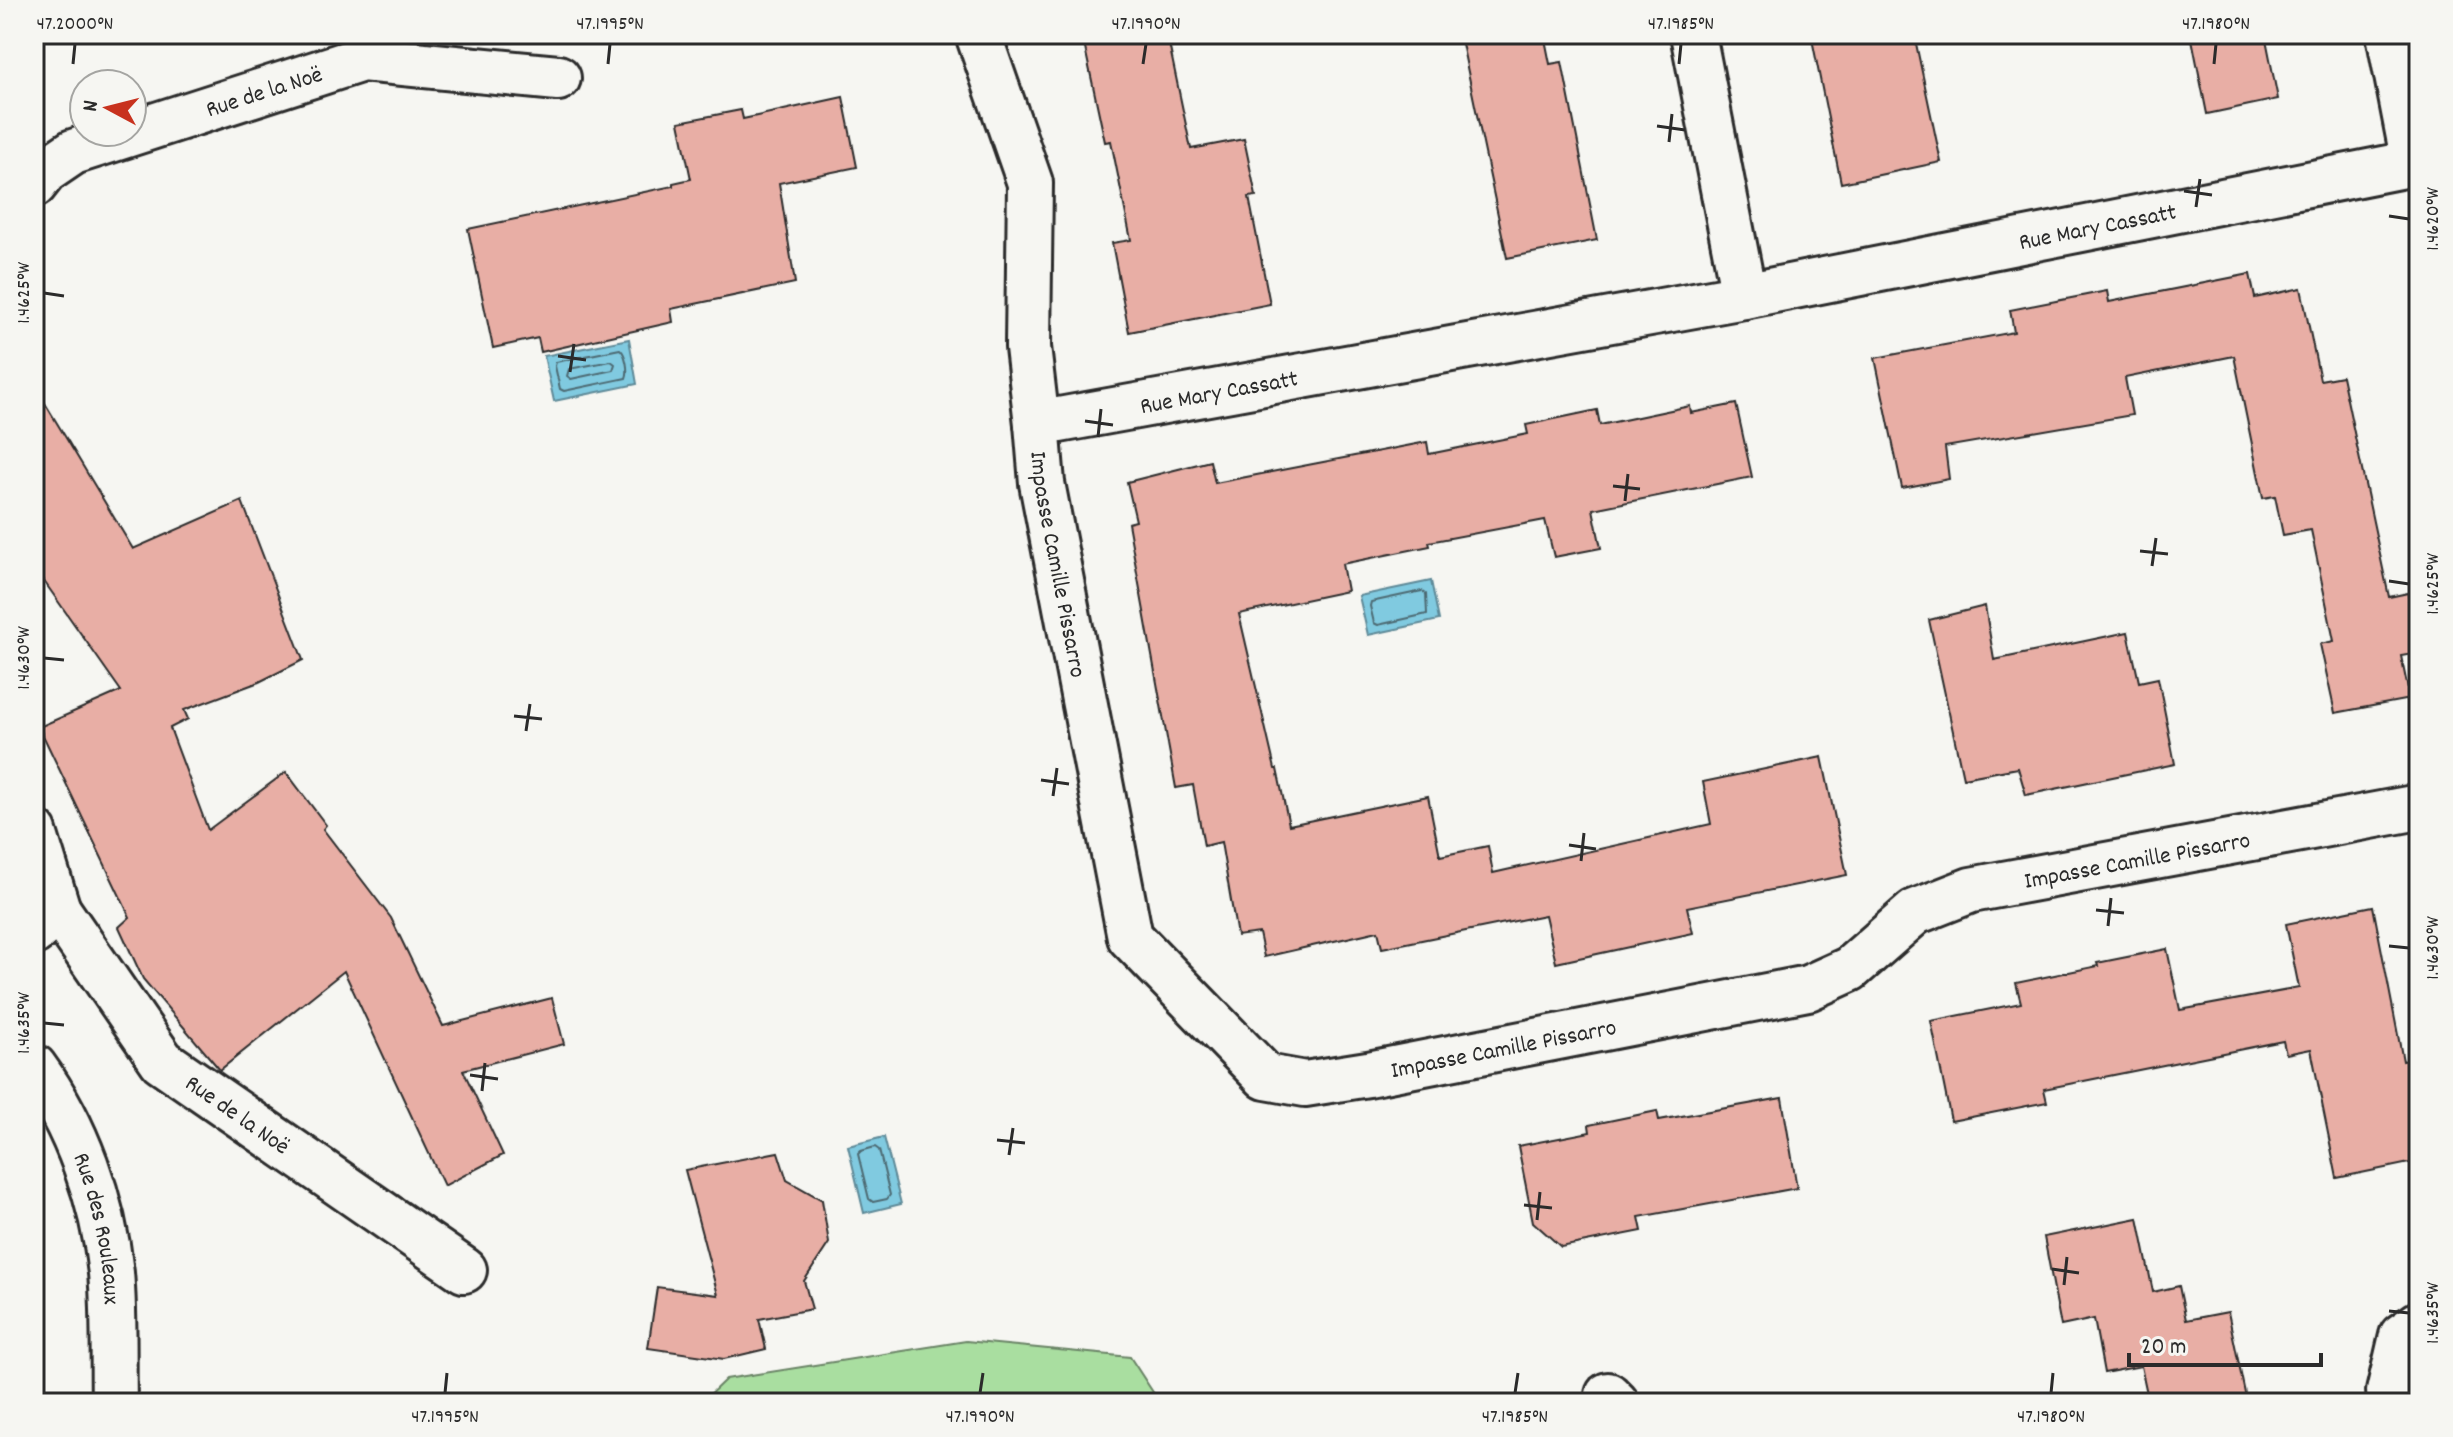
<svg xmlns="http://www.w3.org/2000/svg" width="2453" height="1437" font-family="Dekko,sans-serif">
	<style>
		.green { fill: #a9dea0; stroke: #6a8466; stroke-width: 2 }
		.water { fill: #80cae0; stroke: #5e8a98; stroke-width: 2 }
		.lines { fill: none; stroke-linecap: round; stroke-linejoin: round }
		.shore { stroke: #4d6b73; stroke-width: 2 }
		.building { fill: #e8aea5; stroke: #2b2b2b; stroke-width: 2 }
		.street-casing { stroke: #2b2b2b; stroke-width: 50 }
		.street { stroke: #f6f6f2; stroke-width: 44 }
		.ticks { fill: none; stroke: #2b2b2b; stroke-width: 3 }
		.labels { text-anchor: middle; stroke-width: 8; stroke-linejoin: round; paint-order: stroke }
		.street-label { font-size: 24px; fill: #2b2b2b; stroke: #f6f6f2 }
		.neatline { fill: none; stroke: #2b2b2b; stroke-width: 3 }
		.ticks-label { font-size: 20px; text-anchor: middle; fill: #2b2b2b }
	</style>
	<rect width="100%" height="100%" fill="#f6f6f2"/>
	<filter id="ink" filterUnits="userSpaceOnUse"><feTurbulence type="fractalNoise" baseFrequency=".0125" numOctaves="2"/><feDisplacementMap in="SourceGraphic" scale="16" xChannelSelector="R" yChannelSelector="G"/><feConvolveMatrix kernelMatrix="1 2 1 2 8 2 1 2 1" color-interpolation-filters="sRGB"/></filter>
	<g filter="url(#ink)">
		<!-- green -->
		<polygon class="green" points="966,1341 1130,1357 1160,1403 701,1403 726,1379"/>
		<!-- water -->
		<g class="water">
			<polygon points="629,339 637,384 554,401 544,356"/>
			<polygon points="1431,581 1439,620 1368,635 1359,596"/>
			<polygon points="884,1137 901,1204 864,1213 848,1146"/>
		</g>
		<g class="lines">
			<!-- shore -->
			<g class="shore">
				<path d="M620,349C626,354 629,371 626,378L564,391L560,389L555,366L556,362Z"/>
				<polygon points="611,361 615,364 613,370 571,379 567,376 569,369"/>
				<polygon points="1422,591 1426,594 1427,614 1378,625 1374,623 1370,606 1371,602"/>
				<polygon points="875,1147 879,1150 890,1195 887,1199 873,1202 869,1199 858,1154 861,1151"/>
			</g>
		</g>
		<!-- building -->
		<g class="building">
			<polygon points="1082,34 1167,34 1191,149 1244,139 1256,196 1249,197 1270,304 1129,332 1112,243 1131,240 1111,141 1105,142"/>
			<polygon points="1460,34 1544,34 1550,64 1562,62 1597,240 1507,258"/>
			<polygon points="1811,34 1914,34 1941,162 1841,183"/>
			<polygon points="2191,34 2265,34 2278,99 2207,114"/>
			<polygon points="843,97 857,167 779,183 795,283 671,309 673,322 541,352 538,338 493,348 468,229 673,186 673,183 691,179 679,122 741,110 743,119"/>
			<polygon points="2250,274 2255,298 2301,288 2320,380 2342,376 2389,597 2408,593 2419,649 2419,653 2401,656 2410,699 2335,713 2320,644 2334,641 2311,530 2283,535 2275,496 2263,498 2234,356 2125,378 2132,415 1945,447 1949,479 1902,488 1875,358 2014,332 2010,310 2107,291 2109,302"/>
			<polygon points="34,385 133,549 242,501 303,660 259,682 184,710 188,719 170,728 208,830 286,772 326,825 323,829 391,918 443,1026 552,998 564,1044 463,1070 503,1155 444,1186 344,971 220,1070 143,979 119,927 130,917 39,727 121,691 34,567"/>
			<polygon points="1736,404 1752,477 1593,509 1601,548 1554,557 1545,520 1429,542 1430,546 1342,564 1347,591 1239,614 1275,769 1277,769 1289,825 1428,796 1440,856 1488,846 1493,873 1711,824 1703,782 1822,757 1847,875 1687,907 1693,933 1556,963 1545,915 1382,948 1378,931 1264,957 1259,933 1237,936 1221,842 1204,846 1193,785 1176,788 1128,523 1136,521 1127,482 1210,461 1215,483 1427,442 1429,454 1528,434 1526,425 1597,410 1600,425 1690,406 1691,413"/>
			<polygon points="1985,606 1994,660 2128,632 2139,682 2158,678 2175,764 2026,795 2018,768 1963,778 1929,620"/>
			<polygon points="2373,906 2403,1061 2419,1058 2419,1161 2337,1178 2311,1049 2286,1054 2283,1041 2044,1089 2047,1102 1951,1121 1931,1021 2021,1003 2016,983 2098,966 2097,963 2167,949 2180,1010 2299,988 2286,924"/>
			<polygon points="1782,1098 1797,1188 1639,1217 1642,1231 1561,1247 1533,1222 1518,1146 1590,1132 1589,1125 1657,1111 1659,1120"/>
			<polygon points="778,1152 787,1180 822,1200 829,1243 804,1281 812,1309 759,1319 766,1349 724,1359 648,1348 657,1287 718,1295 685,1170"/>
			<polygon points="2138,1218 2153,1292 2179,1286 2186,1320 2228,1312 2247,1403 2149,1403 2141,1366 2104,1373 2094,1319 2061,1326 2044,1237"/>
		</g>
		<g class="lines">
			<!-- street casing -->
			<g class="street-casing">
				<g id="street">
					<path id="s1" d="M978,34L1030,183L1028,347L1037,424L1744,296L2414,163L2389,34"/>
					<polyline points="1693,34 1744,296"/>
					<path id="s2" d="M34,185L45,171L73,152L362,59L558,78"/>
					<path id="s3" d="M1037,424L1042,483L1130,937L1266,1077L1305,1084L1368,1074L1808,988L1850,969L1915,912L1971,890L2419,807"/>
					<polyline points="34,832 58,910 34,932"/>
					<path id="s4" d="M58,910L162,1061L464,1270"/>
					<path id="s5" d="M34,1067C77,1126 103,1201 111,1273C115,1316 113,1360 114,1403"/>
					<polyline points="1608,1395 1616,1403"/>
					<polyline points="2391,1403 2389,1392 2402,1336 2419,1324"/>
				</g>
			</g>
			<!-- street -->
			<use href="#street" class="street"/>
		</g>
	</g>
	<!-- ticks -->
	<path class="ticks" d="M73,64L75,44M608,64L610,44M1143,64L1146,44M1679,64L1681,44M2214,64L2216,44M1657,126L1685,130M1669,142L1672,114M2184,191L2212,195M2196,207L2200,179M2389,216L2409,219M44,293L64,296M558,356L586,360M570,372L574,344M1085,421L1113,425M1098,437L1101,409M1613,486L1640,489M1625,501L1628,474M2140,551L2168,554M2152,566L2156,538M2389,581L2409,584M44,658L64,660M514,716L542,719M526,731L530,704M1041,780L1069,784M1053,796L1057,768M1569,845L1596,849M1581,861L1584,833M2096,910L2124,913M2108,926L2111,898M2389,946L2409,948M44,1023L64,1025M470,1075L498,1079M482,1091L485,1063M997,1140L1025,1143M1009,1155L1013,1128M1524,1205L1552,1208M1537,1220L1540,1192M2052,1269L2079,1273M2064,1285L2067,1257M2389,1311L2409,1313M445,1393L447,1373M980,1393L983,1373M1515,1393L1518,1373M2051,1393L2053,1373"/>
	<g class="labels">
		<!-- street labels -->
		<g class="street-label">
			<text dy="8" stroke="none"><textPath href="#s2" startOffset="252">Rue de la Noë</textPath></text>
			<text dy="8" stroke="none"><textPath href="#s1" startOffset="1478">Rue Mary Cassatt</textPath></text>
			<text dy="8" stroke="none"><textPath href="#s1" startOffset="584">Rue Mary Cassatt</textPath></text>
			<text dy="8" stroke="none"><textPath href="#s3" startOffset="142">Impasse Camille Pissarro</textPath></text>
			<text dy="8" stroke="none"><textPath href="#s3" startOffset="1630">Impasse Camille Pissarro</textPath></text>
			<text dy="8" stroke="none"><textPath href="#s3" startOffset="958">Impasse Camille Pissarro</textPath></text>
			<text dy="8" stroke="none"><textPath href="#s4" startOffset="276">Rue de la Noë</textPath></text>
			<text dy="8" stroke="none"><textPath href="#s5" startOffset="176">Rue des Rouleaux</textPath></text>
		</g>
	</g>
	<!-- margin -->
	<rect width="2453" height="1437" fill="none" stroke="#f6f6f2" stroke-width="88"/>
	<!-- north arrow -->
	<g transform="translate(108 108) rotate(277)"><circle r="38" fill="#f6f6f2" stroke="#a5a5a2" stroke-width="2"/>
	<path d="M0-6L14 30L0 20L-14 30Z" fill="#c8321e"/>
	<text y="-12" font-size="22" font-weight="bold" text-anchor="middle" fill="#2b2b2b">N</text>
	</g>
	<!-- scale -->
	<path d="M2129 1353v12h192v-12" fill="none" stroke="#2b2b2b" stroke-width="4"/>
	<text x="2141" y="1353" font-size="24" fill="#2b2b2b" stroke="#f6f6f2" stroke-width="6" paint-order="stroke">20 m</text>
	<rect x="44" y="44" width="2365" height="1349" class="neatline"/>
	<g class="ticks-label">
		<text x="75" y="29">47.2000°N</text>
		<text x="610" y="29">47.1995°N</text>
		<text x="1146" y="29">47.1990°N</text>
		<text x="1681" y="29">47.1985°N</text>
		<text x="2216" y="29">47.1980°N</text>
		<text transform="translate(2431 219) rotate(-90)" y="7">1.4620°W</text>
		<text transform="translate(22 293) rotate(-90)" y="7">1.4625°W</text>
		<text transform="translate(2431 584) rotate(-90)" y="7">1.4625°W</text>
		<text transform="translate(22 658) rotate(-90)" y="7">1.4630°W</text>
		<text transform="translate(2431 948) rotate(-90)" y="7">1.4630°W</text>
		<text transform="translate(22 1023) rotate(-90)" y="7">1.4635°W</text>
		<text transform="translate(2431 1313) rotate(-90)" y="7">1.4635°W</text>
		<text x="445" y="1422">47.1995°N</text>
		<text x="980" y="1422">47.1990°N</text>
		<text x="1515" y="1422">47.1985°N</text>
		<text x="2051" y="1422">47.1980°N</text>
	</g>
</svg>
